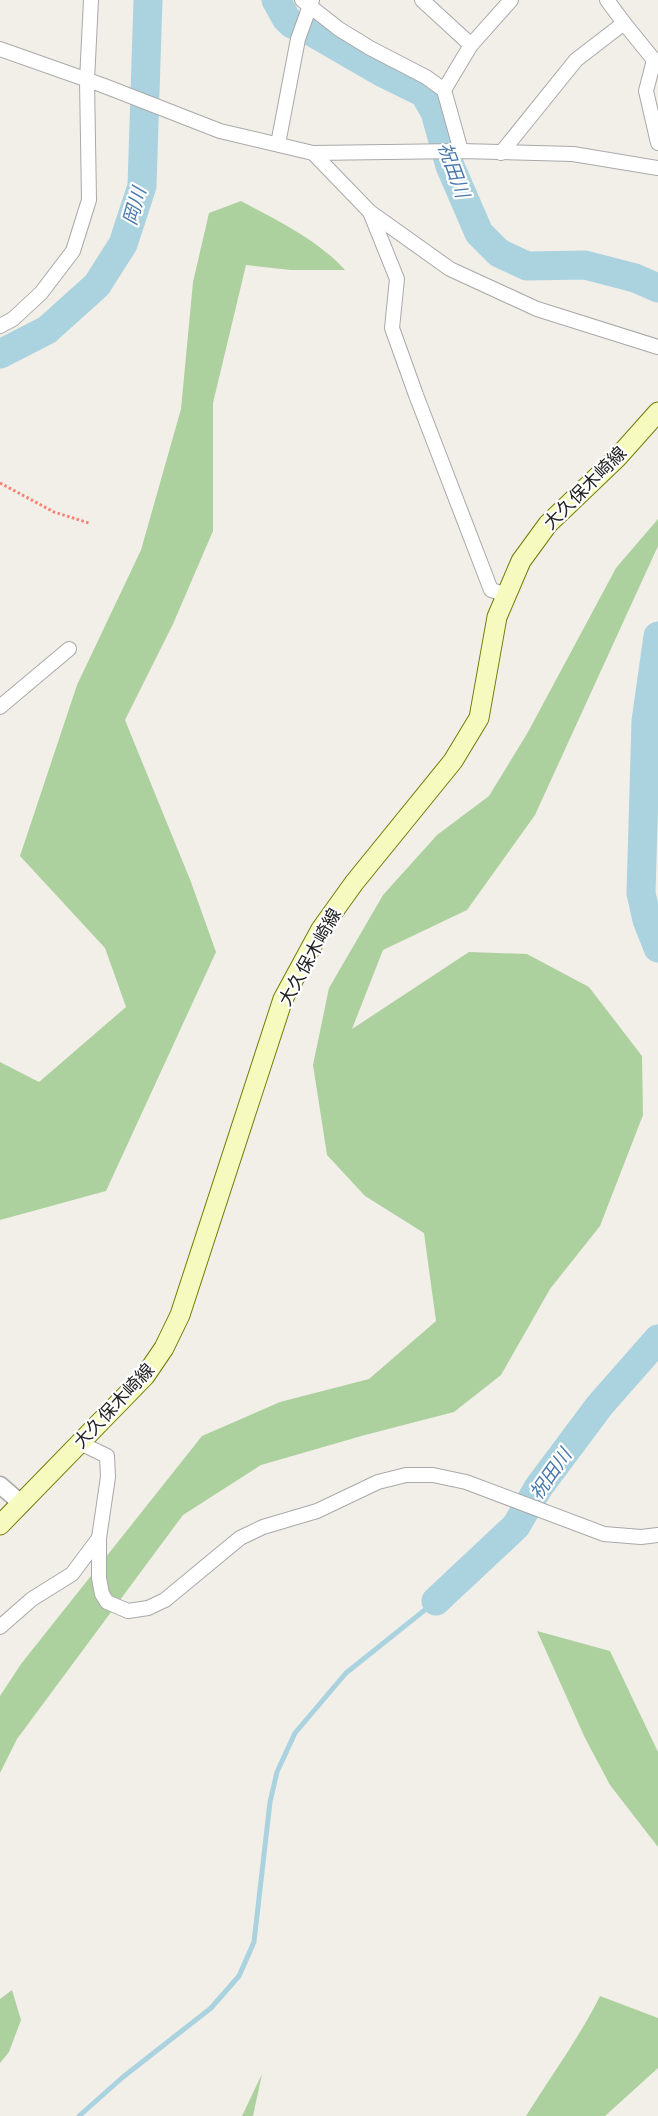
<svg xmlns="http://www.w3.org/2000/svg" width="658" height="2116" font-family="'Sofia Sans Condensed','Noto Sans JP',sans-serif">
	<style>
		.forest { fill: #add19e }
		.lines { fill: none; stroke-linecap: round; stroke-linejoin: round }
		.stream { stroke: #aad3df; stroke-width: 5 }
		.river { stroke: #aad3df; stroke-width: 29 }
		.minor-casing { stroke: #a9a9a9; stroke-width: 16 }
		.tertiary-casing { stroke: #a9a9a9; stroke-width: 19 }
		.secondary-casing { stroke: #707d05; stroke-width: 21 }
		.path { stroke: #fa8072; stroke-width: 3; stroke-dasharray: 2.5 2.5; stroke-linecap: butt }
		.minor { stroke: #fff; stroke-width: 14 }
		.tertiary { stroke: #fff; stroke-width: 16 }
		.secondary { stroke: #f7fabf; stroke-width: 19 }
		.labels { text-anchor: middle; stroke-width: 4.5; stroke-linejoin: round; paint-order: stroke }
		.street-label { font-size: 18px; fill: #222; stroke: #fff }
		.water-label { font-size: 19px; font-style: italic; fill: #4a7aab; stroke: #fff }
	</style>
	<rect width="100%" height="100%" fill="#f2efe9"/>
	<!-- forest -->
	<g class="forest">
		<path d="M241,201C278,221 317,239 345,270H291L246,265L213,403V531L173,624L125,720L191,882L216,952L106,1191L0,1220V1062L39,1082L126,1007L105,948L20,856L77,685L141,550L181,409L193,282L209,213Z"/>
		<polygon points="658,519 658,546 535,815 467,910 383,950 352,1029 469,952 527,954 589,987 642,1056 643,1115 600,1226 550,1289 501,1375 454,1412 365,1435 261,1465 183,1515 17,1739 0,1773 0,1696 21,1664 202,1436 280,1402 369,1379 436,1321 424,1233 365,1196 327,1155 313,1065 329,988 383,895 437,835 489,796 528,732 616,568"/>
		<polygon points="537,1631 610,1651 658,1752 658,1847 610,1785 585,1738"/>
		<polygon points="12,1990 21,2020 9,2052 0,2063 0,1999"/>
		<path d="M600,1996L658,2018V2068L605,2116H526C551,2076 579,2038 600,1996Z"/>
		<polygon points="262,2074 253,2116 242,2116"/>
	</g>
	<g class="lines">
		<!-- stream -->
		<polyline class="stream" points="79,2116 123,2077 211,2008 239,1976 254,1942 270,1802 277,1772 295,1733 346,1673 436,1601"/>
		<!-- river -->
		<g class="river">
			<polyline points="276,0 286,18 292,24 312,32 383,73 424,93 435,112 450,166 479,233 499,253 527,266 585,265 635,278 658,288"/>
			<polyline points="0,354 47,330 97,285 123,244 142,186 148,0"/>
			<polyline points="658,636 646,721 641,893 647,920 658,948"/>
			<polyline points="436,1601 516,1526 538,1488 600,1405 658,1339"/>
		</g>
		<!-- minor casing -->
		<g class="minor-casing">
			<g id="minor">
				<polyline points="302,0 339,29 370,48 426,77 444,90 461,151"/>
				<polyline points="422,0 471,45"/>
				<polyline points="607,0 624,23 654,60 646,91 658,143"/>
				<polyline points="0,49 102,85 220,131 313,153 461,151 573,154 658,168"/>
				<polyline points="444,90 471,45 511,0"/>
				<polyline points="278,144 298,39 312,0"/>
				<polyline points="313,153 370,212 450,269 537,309 658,347"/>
				<polyline points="501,153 576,60 624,23"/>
				<polyline points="370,212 397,279 392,328 416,395 491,590 505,594"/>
				<polyline points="0,326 13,319 41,293 73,251 89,200 87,80 91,0"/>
				<polyline points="0,707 69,649"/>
				<polyline points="80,1443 107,1456 108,1477 99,1538 99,1578 102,1594 107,1602 128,1611 148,1608 165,1600 240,1538 263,1527 317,1511 378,1482 406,1475 433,1475 466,1482 604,1534 641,1537 658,1535"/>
				<polyline points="0,1627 32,1599 72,1574 99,1538"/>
			</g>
		</g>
		<!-- tertiary casing -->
		<g class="tertiary-casing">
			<polyline id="tertiary" points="0,1485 22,1504"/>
		</g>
		<!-- secondary casing -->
		<g class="secondary-casing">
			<polyline id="secondary" points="0,1525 145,1376 164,1348 180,1315 283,999 321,929 354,883 453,761 479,718 497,617 521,561 548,524 617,458 658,412"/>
		</g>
		<!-- path -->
		<polyline class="path" points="0,483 54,512 89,523"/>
		<!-- minor -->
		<use href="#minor" class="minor"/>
		<!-- tertiary -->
		<use href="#tertiary" class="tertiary"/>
		<!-- secondary -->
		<use href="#secondary" class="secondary"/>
	</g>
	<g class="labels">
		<!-- street labels -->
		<g class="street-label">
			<text transform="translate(585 488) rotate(-45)" y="6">大久保木崎線</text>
			<text transform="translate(310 957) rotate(-61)" y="6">大久保木崎線</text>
			<text transform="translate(114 1406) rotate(-47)" y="6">大久保木崎線</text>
		</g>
		<!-- water labels -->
		<g class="water-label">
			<text transform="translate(454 170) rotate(70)" y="7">祝田川</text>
			<text transform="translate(134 206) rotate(-74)" y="7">岡川</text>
			<text transform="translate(550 1474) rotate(-55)" y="7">祝田川</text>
		</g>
	</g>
</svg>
